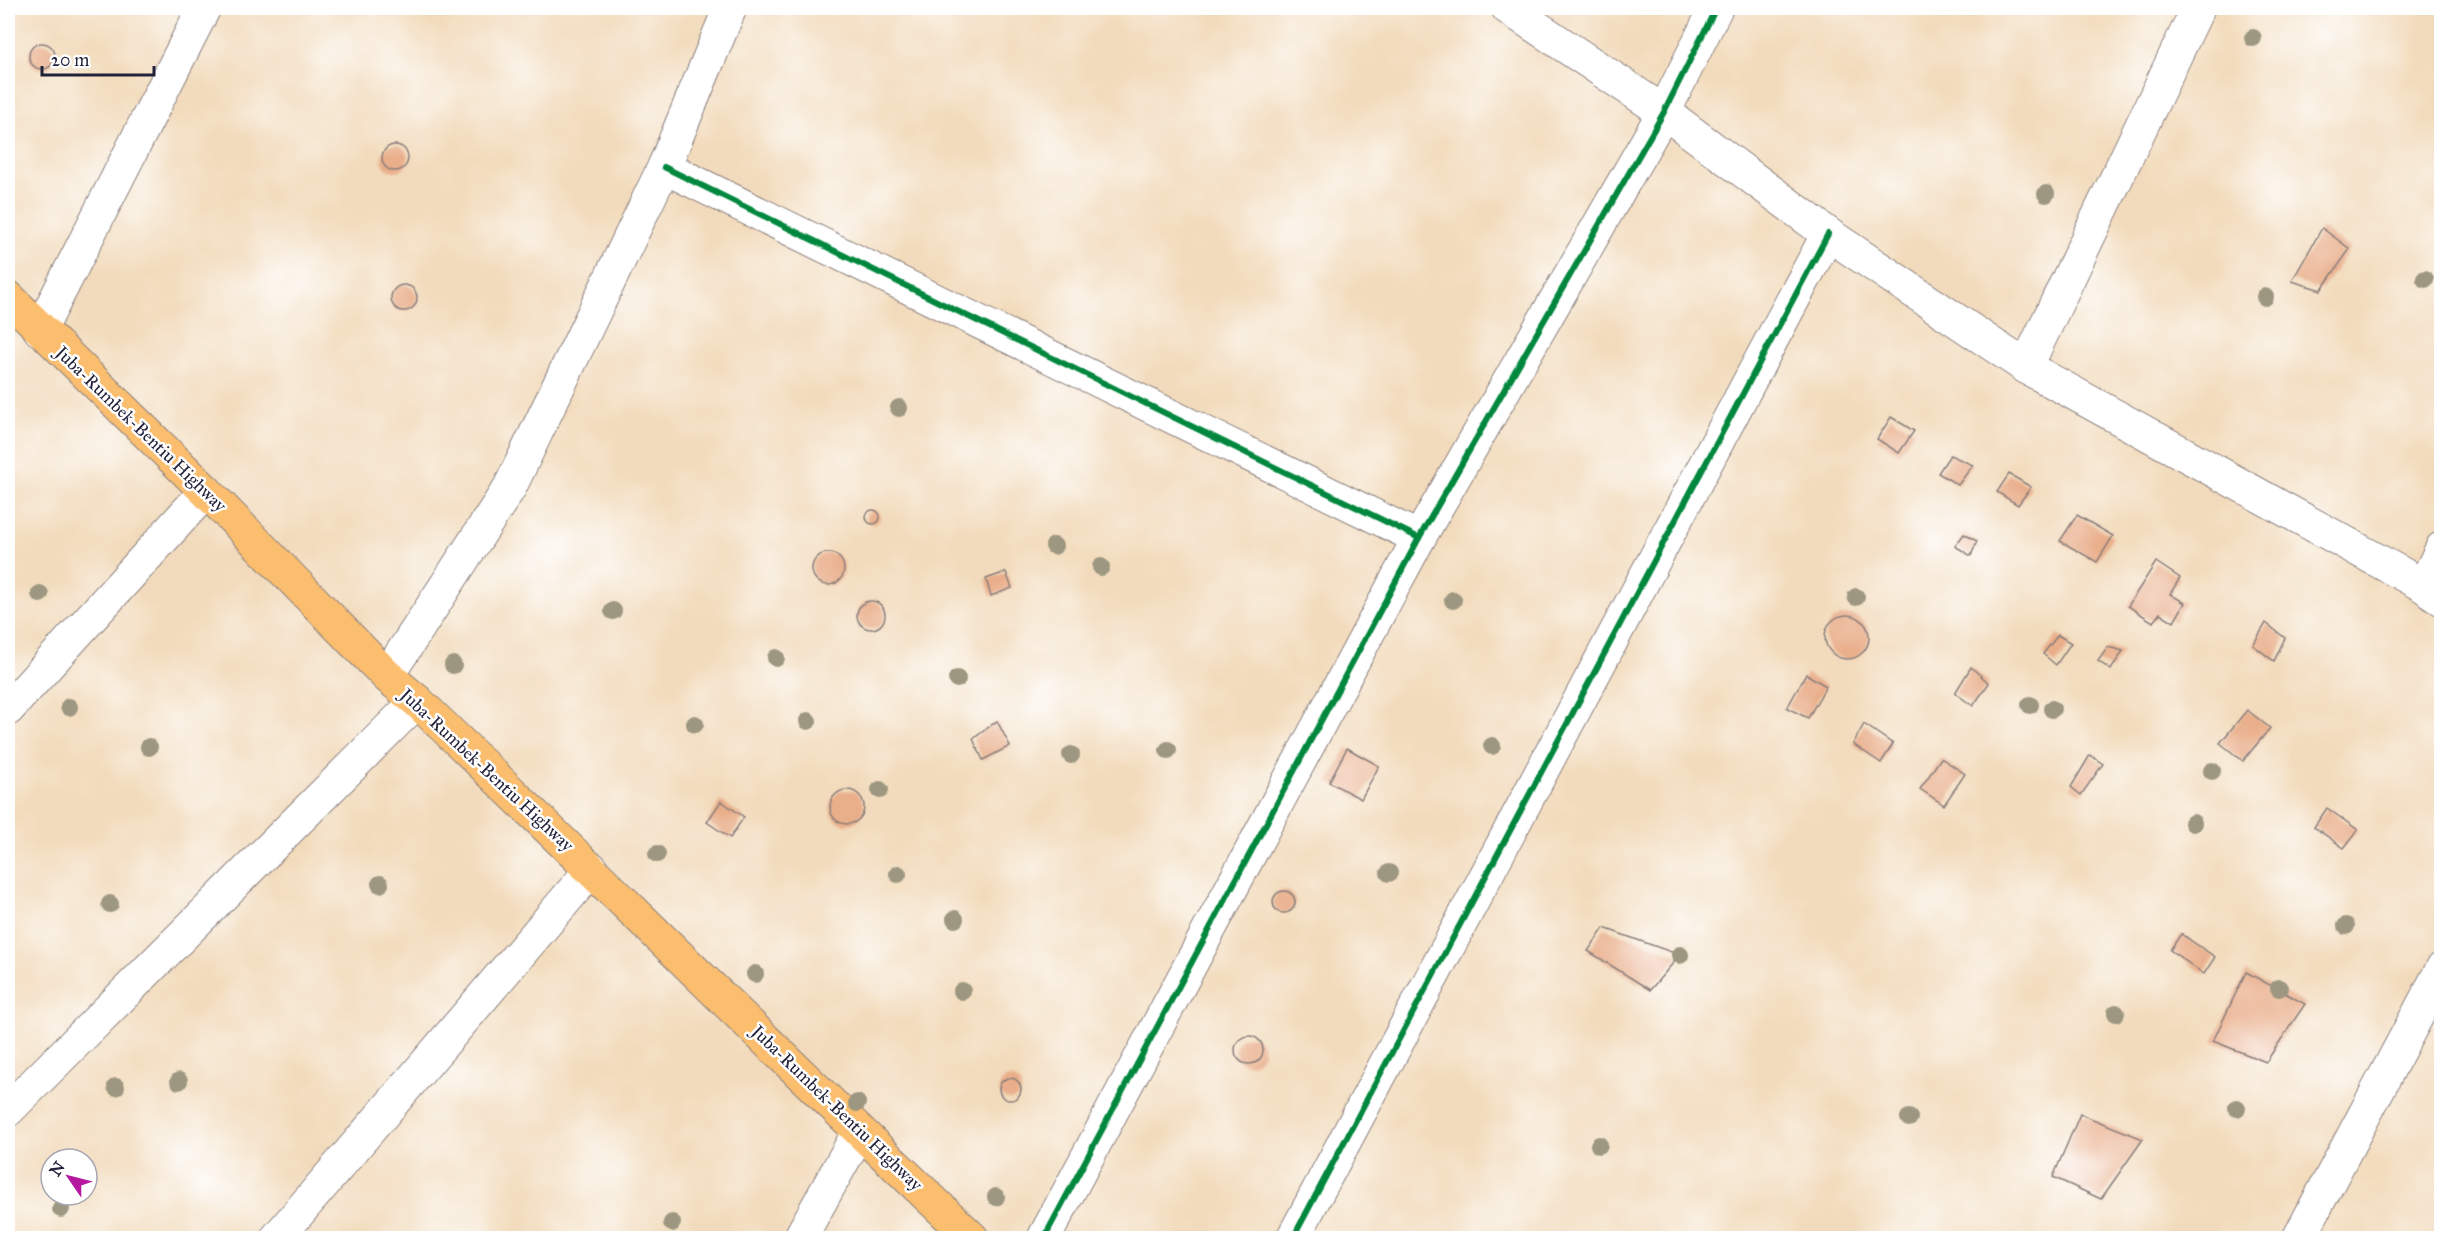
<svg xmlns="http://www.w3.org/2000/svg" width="2449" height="1246" font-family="'IM FELL Great Primer',serif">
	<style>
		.building { fill: #e9ae8a }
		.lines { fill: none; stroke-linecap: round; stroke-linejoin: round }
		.minor-casing { stroke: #8a7e7c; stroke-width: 35 }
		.major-casing { stroke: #8a7e7c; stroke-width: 35 }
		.minor { stroke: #fff; stroke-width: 33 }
		.major { stroke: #fbbe6e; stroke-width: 33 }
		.cycleway-casing { stroke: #fff; stroke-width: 10 }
		.cycleway { stroke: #00873e; stroke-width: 6 }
		.tree { fill: #9d9781 }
		.labels { text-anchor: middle; stroke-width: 5; stroke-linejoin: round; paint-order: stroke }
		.street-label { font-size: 18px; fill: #22223b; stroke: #fff }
	</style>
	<rect width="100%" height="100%" fill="#fff"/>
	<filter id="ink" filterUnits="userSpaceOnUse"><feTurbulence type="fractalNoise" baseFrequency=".0167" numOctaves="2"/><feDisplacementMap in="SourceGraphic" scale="12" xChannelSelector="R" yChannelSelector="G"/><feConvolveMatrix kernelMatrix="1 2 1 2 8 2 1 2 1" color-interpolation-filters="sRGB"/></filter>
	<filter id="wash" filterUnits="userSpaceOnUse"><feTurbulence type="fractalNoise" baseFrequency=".008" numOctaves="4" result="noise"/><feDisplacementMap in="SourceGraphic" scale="24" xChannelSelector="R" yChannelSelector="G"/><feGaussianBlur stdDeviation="1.35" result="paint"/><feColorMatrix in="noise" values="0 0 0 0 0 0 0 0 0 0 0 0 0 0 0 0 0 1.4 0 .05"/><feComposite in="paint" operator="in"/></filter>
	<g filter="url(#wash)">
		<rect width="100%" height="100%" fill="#f2dbbc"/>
		<g id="blocks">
			<!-- building -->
			<g class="building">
				<circle cx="42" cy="56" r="13"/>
				<circle cx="395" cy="158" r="13"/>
				<polygon points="2322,228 2350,249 2321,290 2292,281"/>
				<circle cx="404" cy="298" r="13"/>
				<polygon points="1891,417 1914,431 1899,453 1877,439"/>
				<polygon points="1950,455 1973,465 1958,485 1938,473"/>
				<polygon points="2009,474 2031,487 2018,505 1997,492"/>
				<circle cx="873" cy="517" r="7"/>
				<polygon points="2077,515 2113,536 2097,562 2060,541"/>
				<polygon points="1964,534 1977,541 1971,556 1955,546"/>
				<circle cx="828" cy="569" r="16"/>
				<polygon points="2156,562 2180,578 2170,594 2185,603 2174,622 2160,613 2153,622 2128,606"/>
				<polygon points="1006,572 1012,588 991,596 986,579"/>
				<circle cx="871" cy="615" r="14"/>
				<circle cx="1847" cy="637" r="22"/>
				<polygon points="2266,623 2285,638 2274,661 2253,645"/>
				<polygon points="2058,635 2071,643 2056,665 2043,654"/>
				<polygon points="2108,647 2123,651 2111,670 2098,661"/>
				<polygon points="1971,667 1989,683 1973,706 1955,693"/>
				<polygon points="1806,674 1826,686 1808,718 1787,708"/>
				<polygon points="2247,710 2270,728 2243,761 2220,743"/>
				<polygon points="997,721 1010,746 983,760 973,739"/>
				<polygon points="1864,724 1893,744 1881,763 1853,744"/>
				<polygon points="1347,748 1379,766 1361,799 1329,782"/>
				<polygon points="2090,755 2103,764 2081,795 2071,787"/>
				<polygon points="1941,758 1965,774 1944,805 1920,789"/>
				<circle cx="847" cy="807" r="17"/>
				<polygon points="721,801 744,817 730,838 707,822"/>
				<polygon points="2327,808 2358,830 2344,848 2314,827"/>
				<circle cx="1284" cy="902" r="11"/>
				<polygon points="1604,928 1680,955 1650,990 1588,951"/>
				<polygon points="2181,934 2215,957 2204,974 2170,950"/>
				<polygon points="2246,972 2305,1004 2266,1062 2213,1041"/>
				<circle cx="1249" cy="1050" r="14"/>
				<circle cx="1010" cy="1089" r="11"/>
				<polygon points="2080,1114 2143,1139 2101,1199 2053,1177"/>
			</g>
		</g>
	</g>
	<g filter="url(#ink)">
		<use href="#blocks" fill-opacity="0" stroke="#8a7e7c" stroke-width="1.5"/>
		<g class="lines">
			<!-- minor casing -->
			<g class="minor-casing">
				<g id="minor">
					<polyline points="1508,8 1664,112 1828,234 2026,367 2424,586 2442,599"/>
					<polyline points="664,167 1419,538"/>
					<polyline points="40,330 204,8"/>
					<polyline points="2026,367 2198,8"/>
					<polyline points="2424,586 2442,548"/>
					<polyline points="387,676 510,487 664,167 730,8"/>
					<polyline points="8,709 206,491"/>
					<polyline points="8,1110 417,701"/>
					<polyline points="277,1238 592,869"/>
					<polyline points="800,1238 859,1132"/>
					<polyline points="1044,1238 1419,538 1664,112 1716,8"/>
					<polyline points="1293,1238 1828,234"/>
					<polyline points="2299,1238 2442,969"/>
				</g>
			</g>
			<!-- major casing -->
			<g class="major-casing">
				<path id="major" d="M8,297L206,491L387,676L417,701C603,880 785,1062 972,1238"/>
			</g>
			<!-- minor -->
			<use href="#minor" class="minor"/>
			<!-- major -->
			<use href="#major" class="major"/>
			<!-- cycleway casing -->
			<g class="cycleway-casing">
				<g id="cycleway">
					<polyline points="664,167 1419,538"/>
					<polyline points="1044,1238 1419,538 1664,112 1716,8"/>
					<polyline points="1293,1238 1828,234"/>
				</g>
			</g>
			<!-- cycleway -->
			<use href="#cycleway" class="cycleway"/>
		</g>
		<!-- trees -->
		<g class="tree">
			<circle cx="2253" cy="38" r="9"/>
			<circle cx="2046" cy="194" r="9"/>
			<circle cx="2425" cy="279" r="9"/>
			<circle cx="2265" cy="297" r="9"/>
			<circle cx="899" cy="408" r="9"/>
			<circle cx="1054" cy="546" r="9"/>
			<circle cx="1101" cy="567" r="9"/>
			<circle cx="40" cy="594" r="9"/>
			<circle cx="1856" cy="597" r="9"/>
			<circle cx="1453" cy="600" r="9"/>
			<circle cx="613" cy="611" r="9"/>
			<circle cx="776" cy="658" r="9"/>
			<circle cx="453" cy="665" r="9"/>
			<circle cx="957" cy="679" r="9"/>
			<circle cx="2030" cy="705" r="9"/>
			<circle cx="69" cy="707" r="9"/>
			<circle cx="2052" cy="709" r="9"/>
			<circle cx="808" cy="721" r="9"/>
			<circle cx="695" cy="724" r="9"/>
			<circle cx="1492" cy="746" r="9"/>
			<circle cx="149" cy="747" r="9"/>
			<circle cx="1168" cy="750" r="9"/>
			<circle cx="1071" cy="755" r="9"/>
			<circle cx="2212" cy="771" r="9"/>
			<circle cx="880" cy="790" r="9"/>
			<circle cx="2193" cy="823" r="9"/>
			<circle cx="657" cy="854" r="9"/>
			<circle cx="1389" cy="873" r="9"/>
			<circle cx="898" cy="874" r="9"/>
			<circle cx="380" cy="884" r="9"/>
			<circle cx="110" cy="904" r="9"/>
			<circle cx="955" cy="919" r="9"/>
			<circle cx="2346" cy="926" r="9"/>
			<circle cx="1680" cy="955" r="9"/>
			<circle cx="755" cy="974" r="9"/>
			<circle cx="2279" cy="988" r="9"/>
			<circle cx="962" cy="991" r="9"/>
			<circle cx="2116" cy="1013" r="9"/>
			<circle cx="179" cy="1081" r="9"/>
			<circle cx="116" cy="1087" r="9"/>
			<circle cx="857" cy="1103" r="9"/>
			<circle cx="2237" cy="1108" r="9"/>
			<circle cx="1909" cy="1118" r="9"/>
			<circle cx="1599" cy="1145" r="9"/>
			<circle cx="996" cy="1197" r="9"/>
			<circle cx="61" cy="1209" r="9"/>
			<circle cx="672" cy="1223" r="9"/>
		</g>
	</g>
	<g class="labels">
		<!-- street labels -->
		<g class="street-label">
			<text transform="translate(141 429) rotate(44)" y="6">Juba-Rumbek-Bentiu Highway</text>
			<text transform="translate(487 770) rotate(43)" y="6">Juba-Rumbek-Bentiu Highway</text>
			<text transform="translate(837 1108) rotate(44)" y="6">Juba-Rumbek-Bentiu Highway</text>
		</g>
	</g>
	<!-- margin -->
	<rect width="2449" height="1246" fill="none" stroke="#fff" stroke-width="30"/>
	<!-- north arrow -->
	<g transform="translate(69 1177) rotate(305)"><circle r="28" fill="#ffffff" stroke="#a7a7b1" stroke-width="1.5"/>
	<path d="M0-4.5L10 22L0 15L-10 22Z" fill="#b5179e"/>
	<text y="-9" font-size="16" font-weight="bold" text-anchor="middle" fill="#22223b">N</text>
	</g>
	<!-- scale -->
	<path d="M42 66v9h112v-9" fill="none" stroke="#22223b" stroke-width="3"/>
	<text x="51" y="66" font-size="18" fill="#22223b" stroke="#ffffff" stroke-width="4.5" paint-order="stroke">20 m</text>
</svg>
